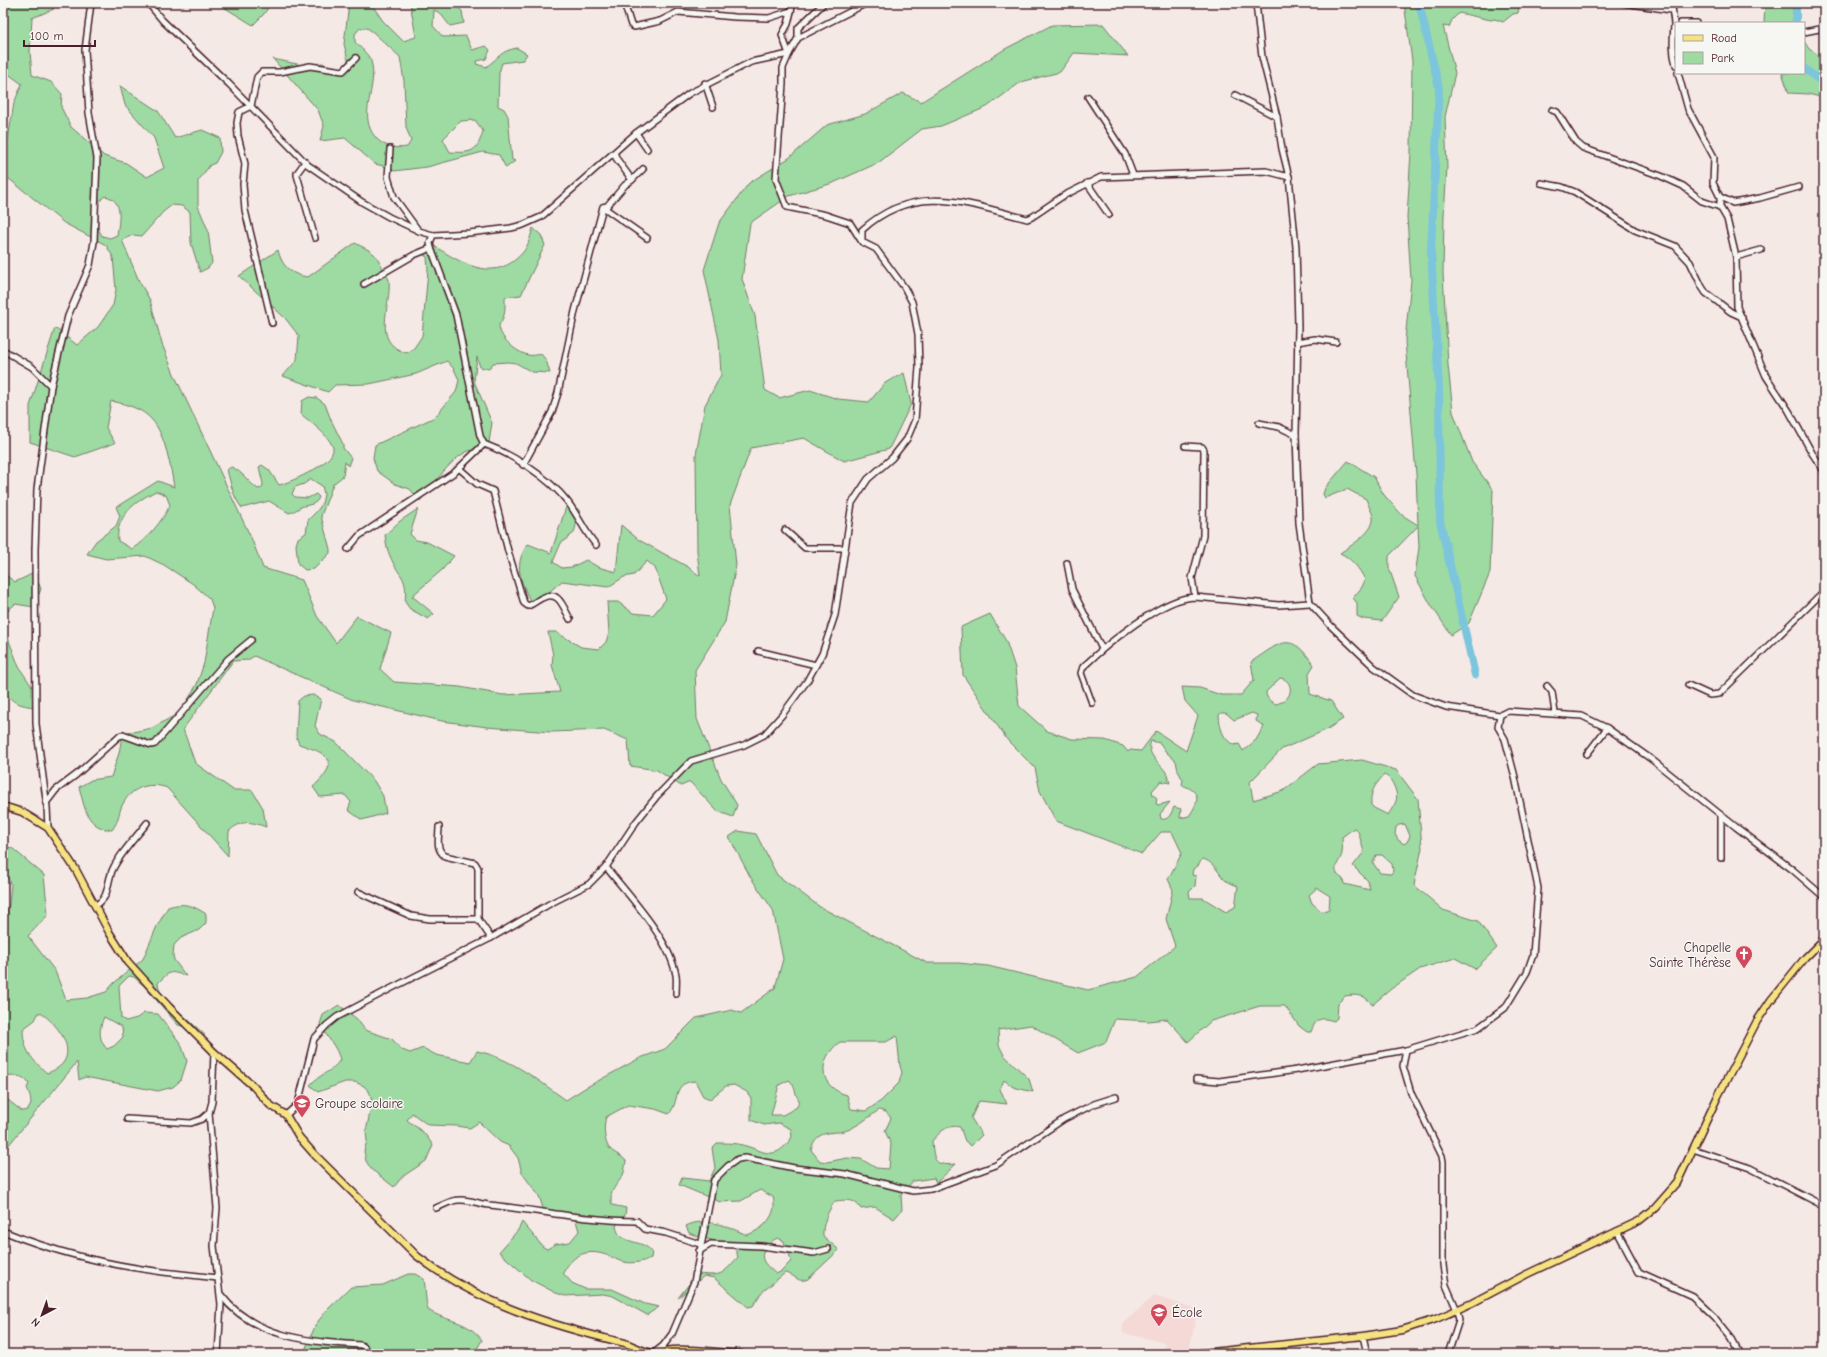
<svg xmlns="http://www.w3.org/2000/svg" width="1827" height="1357" font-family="'Comic Neue',sans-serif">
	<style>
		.built { fill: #f4d9d7 }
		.green { fill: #9ddba3; stroke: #747d67; fill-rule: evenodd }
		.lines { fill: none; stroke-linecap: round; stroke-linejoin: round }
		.river { stroke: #7cc5dd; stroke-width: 8 }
		.minor-casing { stroke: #4a1f2b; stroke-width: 8 }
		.major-casing { stroke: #4a1f2b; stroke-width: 9 }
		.minor { stroke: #f6f6f2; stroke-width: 5 }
		.major { stroke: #f5e382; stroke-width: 6 }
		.labels { text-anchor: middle; stroke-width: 3; stroke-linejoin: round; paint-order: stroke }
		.poi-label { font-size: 13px; fill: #4a1f2b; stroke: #f6f6f2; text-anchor: start }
	</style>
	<rect width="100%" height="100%" fill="#f5e9e6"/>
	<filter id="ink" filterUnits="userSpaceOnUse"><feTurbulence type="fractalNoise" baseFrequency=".025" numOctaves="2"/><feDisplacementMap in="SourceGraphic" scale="8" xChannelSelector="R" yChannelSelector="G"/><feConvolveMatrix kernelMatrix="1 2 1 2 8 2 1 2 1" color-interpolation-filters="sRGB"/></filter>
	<g filter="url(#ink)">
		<!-- built -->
		<polygon class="built" points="1154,1296 1198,1309 1189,1352 1164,1353 1165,1343 1122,1333 1124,1322"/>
		<!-- green -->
		<g class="green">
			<path d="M3,3H47L54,9L32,18L30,51L32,75L51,82L62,94L61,107L71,127L104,156L126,163L147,177L164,168L154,138L125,105L120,86L158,111L175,138L202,130L220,138L221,152L215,163L210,165L198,181V206L208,230L212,263L208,268L200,272L191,243L190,212L182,206L172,205L163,212L142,236L133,235L122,240L139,281L150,300L162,344L174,374L252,540L263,568L302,580L317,616L336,643L357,616L391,633L380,669L394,682L460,687L503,695L560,692L552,665L553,655L548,632H556L581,647L599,649L606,642L609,633L607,602H618L633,613L653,615L666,599L655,568L647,561L634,575L624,577L608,587L562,581L536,603L533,607C523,585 511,567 528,544L551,553L567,504L580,510L574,533L561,543L553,562L562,568L572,567L586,560L598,567L616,572L621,525L639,540L688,567L700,576L697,551L696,455L705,405L721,375L719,340L704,270L719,223L749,183L789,158L827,125L865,114L903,93L921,102L1005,49L1052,25L1103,24L1128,56L1074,53L1060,72L1021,82L987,107L941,126L922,129L878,163L833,183L789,196L750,223L742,279L755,316L765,390L779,398L810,390L838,399L869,402L885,383L904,373L911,404L889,449L844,461L804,438L751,448L730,505L736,565L725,622L695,670L697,719L721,779L737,805L733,817L717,811L690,782L681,786L657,770L630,766L628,740L604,730L551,732L487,727L442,721L353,700L254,656L248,660L233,661L183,729L195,763L233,790H252L263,808L266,827C250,821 242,820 229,831L228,856L167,788C152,782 133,786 124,802C118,811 120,820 112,830C86,828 85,808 79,787L91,780L111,777L119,753L123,731L133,732L152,728L181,712L197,684L204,663L213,608L210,599L193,584L164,565L145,556L106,559L87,554L96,541L116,526L120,516L116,507L158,481L174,487C171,468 165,434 152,420C142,408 125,404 111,401L106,428L115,443L75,457L30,442V406L55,328L77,345L98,327L113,305L116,290L113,257L106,245L64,223L3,174V156L6,151L14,103L22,84L3,70ZM105,196C124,200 119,220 117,235L110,238L102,236C94,221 90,208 105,196ZM156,491L166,495L170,505C162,522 147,539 132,549L118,541C115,516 136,501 156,491Z"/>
			<polygon points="217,3 271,3 264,14 253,25"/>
			<path d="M349,3H373L372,5L383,21L403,41L416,37L410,3H453L462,11L464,23L450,26L440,13L434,10L433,26L443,37L466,36L472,50L486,46L490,50L486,59L477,61L476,64L486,67C500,57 500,51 517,48L527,54L523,60L502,63L499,73L498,106L504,109L508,116L512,160L515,161L506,168L499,155L483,152L427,167L394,171L391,168L375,164L345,138L320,141L324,126L318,110L273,59L302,65L323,63L334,72H341L348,60L344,44ZM360,28H367L373,32L400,57L404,81L406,127L411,141L407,147C396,149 384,147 376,138C356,115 379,87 371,61C369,55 360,47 355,42V34ZM475,120L483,131C477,153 471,153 450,152L443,139L461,121Z"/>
			<path d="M1404,3H1511V7L1519,8L1518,13L1513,14L1503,22L1495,19L1491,20L1459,13L1452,20L1449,27L1443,26L1455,73L1445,117L1447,167L1444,215L1443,273L1448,365L1453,412L1472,462L1493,490L1490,573L1469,623L1451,635L1431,605L1415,576L1419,547L1418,526L1389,556V568L1399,597L1382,621L1363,619L1357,616V603L1353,598L1362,587L1365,580C1360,569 1351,558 1340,553C1350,546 1375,532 1373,517C1372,511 1368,505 1366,499L1347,489L1325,498L1323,494L1325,488L1348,461L1374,477L1384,495L1402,515L1418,525L1416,474L1405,341L1411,280L1407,217L1411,152L1412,61Z"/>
			<polygon points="1765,3 1797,3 1794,23 1764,23"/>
			<polygon points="1804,41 1809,49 1824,58 1824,98 1808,94 1789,93 1782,73 1804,73"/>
			<path d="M533,228L541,235L545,245L521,295L505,297C505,308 506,316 499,325C499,337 515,352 528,355C532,356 537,355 541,354L546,360L550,373L532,372L516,363L508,362L493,363L489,369L480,367L477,357L474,381L492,423L488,449C483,449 477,449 472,450C453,454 433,486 420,501L410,489L395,484L377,471L373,458L375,445L435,417L456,392L459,380L454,369L447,361L416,374L369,384L335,385L328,392L283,376L297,360L299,336L285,318L239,276L278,250C282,267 292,275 308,277L355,243C360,246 369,249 374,254C377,256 388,277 389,280C392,306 370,343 407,353L414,348L422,336L428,271L427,257L421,253L433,245C462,264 496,285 524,251C528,246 531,235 533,228Z"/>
			<path d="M309,397L317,398L325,404L331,420L343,444V448L351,458L348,466L345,462L343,476L333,484L321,516L330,549V553L314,569L305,570L298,564L296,545L298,538L306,533L308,520L317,511L322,504L324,494L322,486L311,479L304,484L295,487L292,494L295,497L308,498L316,494L319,497C316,506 308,504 301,507C297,509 294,512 289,513L269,501L242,508C233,497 231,484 227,470L231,467C242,471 248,482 258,489L262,488L263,484L259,467L262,465L269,470L279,485C291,482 341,461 332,445C326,433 311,423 301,414L302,401Z"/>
			<path d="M418,509L410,534L416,540L427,542L454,556L442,570L412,596L434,614L428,619L410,609L405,602C408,575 399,578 390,556C387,550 386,542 385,535L400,521Z"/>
			<polygon points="34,571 41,589 34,607 15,604 6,613 3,619 3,573 15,582 28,576"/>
			<path d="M990,614L1006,641L1015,668L1019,706L1047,731L1072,739L1105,740L1123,746L1128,752L1130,750L1141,751L1156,731L1186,751L1198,716L1185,701L1182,687L1200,688L1221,695H1241L1254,680L1251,662C1281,642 1290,630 1314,665L1309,673L1310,694L1331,701L1343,719L1326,730L1282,749L1250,782L1253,800L1283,791L1318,764L1362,760L1396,770L1418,799L1422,848L1414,885L1443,910L1478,921L1497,948L1475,969L1455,958L1420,969L1391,989L1372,1005C1367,995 1355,994 1345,996L1338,1003L1337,1018L1334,1021C1320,1017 1316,1018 1311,1032H1307L1299,1026L1285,1006H1260L1211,1021L1188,1042L1167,1019L1149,1021L1115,1019L1106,1042L1078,1053L1031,1025L998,1030L999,1045L1004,1055L1029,1079L1033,1092L1013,1087L1004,1080L1000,1089L1007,1104L979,1101L971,1118L982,1135L971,1146L965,1141L960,1127C947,1124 940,1132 932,1141C934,1162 934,1166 956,1164L936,1183L934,1178L913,1181L901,1195L902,1210L894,1219L875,1207L861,1209C854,1198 847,1200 835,1201C828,1211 822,1224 823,1236L839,1250L808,1279C797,1284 795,1274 785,1273L761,1293L753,1306L748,1307L714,1278L704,1276L678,1298L697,1274C722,1276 721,1276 738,1257L736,1250C722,1240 704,1240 689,1233L686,1226C705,1216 729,1227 747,1235C764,1229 778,1215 773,1197L760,1190L741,1201L720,1202L679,1185L682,1178L709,1181L715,1168L712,1148L717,1143C724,1143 731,1143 738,1144C764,1149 773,1165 792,1137L791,1129L779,1123L764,1125L751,1120V1098L747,1092L734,1085L726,1086L710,1099L703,1096L695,1081C671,1083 681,1100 669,1114L655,1109L628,1105L606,1117C603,1126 604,1143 610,1149C615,1154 621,1155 626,1161C625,1165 625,1171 623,1175C617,1186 608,1190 612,1205L626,1208L625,1215L616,1226C619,1246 642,1238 652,1252L651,1258C643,1262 632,1264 624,1262C617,1261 610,1255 603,1254C584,1249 572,1256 563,1273L572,1283L585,1289H612L645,1304L659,1307L647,1315L613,1296L603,1294L565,1296L556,1293L531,1280L499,1252L518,1230L522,1222L543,1247L547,1249L556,1244L570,1242L579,1231L576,1221L572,1218L544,1211L539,1196L522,1173L518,1158L509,1146L500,1142L479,1122L470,1128L457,1126L428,1125L412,1113L407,1120L424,1133L433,1145L426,1161L402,1177L394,1187L371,1169L366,1161L364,1151L367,1141L366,1131L372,1103L370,1093L364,1086L355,1082H345L318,1092L310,1085C321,1073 331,1073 340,1060C337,1046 326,1037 320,1024L323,1015L339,1005L357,1019L365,1030L392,1039L402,1050L410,1053L423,1048L436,1055L470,1062L477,1051C511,1058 539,1081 566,1100L585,1088L640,1058L665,1049L696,1018L732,1010L741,1013L775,988L783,959L773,910L751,878L729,837L738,831L756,834L777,875L820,907L927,963H958L988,966L1088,990L1137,977L1175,946L1166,919L1173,890L1168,879L1182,853L1172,832H1161L1142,854L1056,821L1040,791L1035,768L1008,741L963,675L961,627ZM1280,678C1291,679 1294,693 1285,700C1283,702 1279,703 1276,704C1270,702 1266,698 1266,692ZM1221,713H1226L1234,720L1252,713L1257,715L1256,721L1264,726L1256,740L1243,751L1239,744L1234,745C1222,739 1220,727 1219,715ZM1151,741L1160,743L1166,752L1176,761L1178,771L1183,780L1182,785C1201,792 1200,800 1189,816L1180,818L1181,809L1174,807C1171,813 1169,821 1161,819L1160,814L1170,802L1159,805L1156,804L1157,798L1153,795L1152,791L1161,781L1170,783C1169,780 1168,777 1167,774C1161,763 1145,755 1151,741ZM1384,775C1389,777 1391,780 1393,784C1400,799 1396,802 1388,815L1374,808L1371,805C1370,791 1375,785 1384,775ZM1405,824L1410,836L1407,842L1404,844L1398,840L1395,834L1396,827L1399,825ZM1354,828L1358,831L1364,852L1353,866L1368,881L1370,890L1344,884L1343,879C1328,870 1341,862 1342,853C1343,848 1342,842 1342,837ZM1376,855H1382L1392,864L1393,871L1391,874L1380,873L1373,863ZM1202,859C1211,860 1218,871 1223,878C1226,882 1233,884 1238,886L1235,907L1226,912L1203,898H1190L1189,892L1195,886L1196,876L1192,875L1193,869L1198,866ZM1317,888L1330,896L1329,909L1322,912L1312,903L1309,895ZM897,1036L900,1066L902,1072L899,1083L881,1101L866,1111L851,1109L847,1095C818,1087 817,1059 840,1042H886ZM789,1080C796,1086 794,1093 799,1100L797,1107L783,1115H771L779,1085ZM879,1110L886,1112L891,1118L885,1131L891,1144L889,1169L876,1168L861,1159L847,1158L827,1162L820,1161L811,1150C817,1125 837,1137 852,1128C862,1123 870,1116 879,1110ZM778,1238L784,1241C785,1249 790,1253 791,1261L782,1271L776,1274C767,1266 757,1259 766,1248C770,1243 772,1240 778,1238Z"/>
			<path d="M3,625L19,667L36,693L35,707C3,704 3,690 3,662C3,650 3,637 3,625Z"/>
			<path d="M313,695L321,699L315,726L320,734L336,742L374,781L383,796L386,813L362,820L348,810L351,802L345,795L320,797L313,787C342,760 328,754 299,744L296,736L298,701L304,696Z"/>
			<path d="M3,846L12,848L44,875L48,915L28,936L55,971L66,1000L87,998L106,992L114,983L143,959L157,926L168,907C183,902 193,905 206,914V923L199,930L181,938L174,945L173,955L174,960L186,976C169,971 171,970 158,983L160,994L205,1035L202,1036L192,1029L178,1025L144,986L134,977L129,976L119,986L121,1018L126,1021L137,1018L144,1013L158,1014L181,1044L187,1061L181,1080L173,1087L158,1091L85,1077L79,1080L77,1062L3,1152V1093L4,1097L22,1111C35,1110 31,1097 27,1088L29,1084C24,1074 13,1076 3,1077V933L9,904L11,885L7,877L3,873ZM39,1012C62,1026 84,1061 47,1073C32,1060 23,1050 23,1029L35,1020ZM104,1017L122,1027L123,1037L114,1046L107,1049C98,1039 99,1029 104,1017Z"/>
			<path d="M408,1274H415L424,1279C426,1290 425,1300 428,1310C449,1323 466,1319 482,1340L474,1354H339C327,1352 316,1352 305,1350L316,1324L327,1310L351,1287L383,1285Z"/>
		</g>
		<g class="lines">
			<!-- river -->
			<g class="river">
				<polyline points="1419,3 1439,88 1431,251 1439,389 1440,521 1475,675"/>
				<polyline points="1796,23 1796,3"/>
				<polyline points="1804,68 1824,84"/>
			</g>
			<!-- minor casing -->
			<g class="minor-casing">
				<g id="minor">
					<polyline points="148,3 163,21 229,84 308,165 362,202 389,217 419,231 433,235 469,233 511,228 523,225 541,217 636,133 690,93 751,62 789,54 798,38 867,3"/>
					<polyline points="1256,3 1262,57 1277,117 1282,149 1289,177 1296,247 1298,326 1296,435 1299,523 1310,603 1331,626 1374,667 1413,695 1446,707 1500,715 1508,711 1582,716 1607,728 1651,759 1736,827 1793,870 1824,897"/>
					<polyline points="1624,3 1671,10"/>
					<path d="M1673,3C1671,11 1674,17 1674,25C1673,39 1672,51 1676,65"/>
					<polyline points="625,6 631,25 634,27 660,21 678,12 735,17 769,18 791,11"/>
					<polyline points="1681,23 1696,23"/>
					<polyline points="1804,32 1824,28"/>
					<polyline points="798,38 798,28 824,3"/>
					<polyline points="1678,73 1688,109 1714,157 1713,183 1720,197 1720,207 1727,219 1736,257 1737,307 1766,376 1789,411 1812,453 1824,471"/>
					<polyline points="705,83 713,107"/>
					<polyline points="1235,95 1277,117"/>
					<polyline points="1088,97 1125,154 1133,175"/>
					<polyline points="1552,110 1557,112 1576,142 1583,148 1661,176 1683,186 1702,201 1720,207"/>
					<polyline points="636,133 647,149"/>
					<polyline points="390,149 388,177 394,197 418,230"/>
					<polyline points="305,162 297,173 297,175 315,238"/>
					<polyline points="632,180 643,169"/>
					<polyline points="1087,183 1109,215"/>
					<polyline points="1541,183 1562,187 1575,192 1635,230 1675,246 1690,262 1702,287 1706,293 1731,312 1742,317"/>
					<polyline points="1720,197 1733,203 1760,198 1799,187"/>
					<polyline points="603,207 647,238"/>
					<polyline points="433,235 430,243 431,248 456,315 480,436 484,444"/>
					<path d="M862,241V230C915,182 966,203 1027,219L1032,217L1063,196L1101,177L1266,171L1289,177"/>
					<polyline points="1736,257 1761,250"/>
					<polyline points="364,284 414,255 431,248"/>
					<polyline points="272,323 245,210 243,184 245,164 238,136 237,123 239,112 251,106 257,77 262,72 280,72 310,66 343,71 356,58"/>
					<polyline points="1297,342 1315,339 1336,342"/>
					<polyline points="3,350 32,367 51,386"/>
					<polyline points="1259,423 1279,427 1296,435"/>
					<polyline points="1185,446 1202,447 1204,450 1203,536 1192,578 1195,597"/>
					<polyline points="523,465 552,412 558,393 575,311 603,207 607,206 625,185 632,180 616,158 615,154"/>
					<path d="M460,469L477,484L493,491L508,551L524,603L528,606C534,604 537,600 542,598C559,589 563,607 570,619"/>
					<polyline points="785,530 805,548 845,548"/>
					<path d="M348,549L359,536L455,472L484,444C512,454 548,477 567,501C578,515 584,531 596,545"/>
					<polyline points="1067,563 1072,589 1102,649"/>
					<polyline points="758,651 816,665"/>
					<polyline points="1688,685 1710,695 1719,694 1824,591"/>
					<polyline points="1547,686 1552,692 1555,713"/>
					<path d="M1092,703L1081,673L1083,667C1106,645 1163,597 1195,597L1279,605L1310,603"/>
					<polyline points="1587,754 1607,728"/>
					<polyline points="46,803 56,790 76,775 119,736 123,735 151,745 155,744 228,659 251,640"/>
					<path d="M439,827C439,838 435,849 445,856L475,863L478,868V919L491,938"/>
					<polyline points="48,828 47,807 36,724 35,550 37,489 51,386 68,316 90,265 94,242 97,158 89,113 85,50 91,3"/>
					<polyline points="1721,858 1721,815"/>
					<path d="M606,867C629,896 669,938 676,975C677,981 676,988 676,994"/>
					<polyline points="358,892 411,916 430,919 478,919"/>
					<path d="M95,906C109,897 106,889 111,874C115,859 137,836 147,823"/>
					<polyline points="1406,1050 1403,1066 1411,1093 1442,1156 1443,1162 1443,1265 1446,1285 1457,1310 1459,1320 1448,1354"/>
					<polyline points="214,1052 212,1102 209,1113 217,1208 214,1246 221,1304 218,1354"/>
					<polyline points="1196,1079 1219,1081 1297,1070 1406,1050 1478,1028 1505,1008 1527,972 1533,955 1538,888 1515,777 1505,739 1498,727 1500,715"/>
					<polyline points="286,1115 298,1104 314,1039 327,1025 337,1017 392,988 491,938 551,903 589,884 606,867 636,822 657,796 687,765 691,761 744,745 764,735 782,715 807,681 822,654 835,615 852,503 868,479 892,458 907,439 915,420 919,367 918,334 912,302 904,287 876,249 862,242 850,223 826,215 787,207 776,179 783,84 783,68 789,54 782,35 788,24 793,3"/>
					<polyline points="127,1119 191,1123 202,1119 209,1113"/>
					<polyline points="1693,1149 1750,1168 1824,1206"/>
					<path d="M436,1208C444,1205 451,1200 459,1200C470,1199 479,1204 489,1205C538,1210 587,1221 637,1221L645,1229L666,1233L700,1244"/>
					<path d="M3,1231C54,1252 108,1265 163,1272C181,1274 199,1276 218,1278"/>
					<polyline points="1617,1231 1639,1272 1692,1296 1714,1317 1732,1339 1740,1354"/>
					<polyline points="699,1251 711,1244 761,1246 814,1253 828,1249"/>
					<path d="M221,1295C253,1338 312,1342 361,1345L364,1347L367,1354"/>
					<polyline points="1363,1336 1367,1354"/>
					<polyline points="654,1353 663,1346 672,1334 694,1282 714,1180 728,1166 738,1159 745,1158 794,1168 845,1174 913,1191 931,1189 996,1165 1064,1119 1094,1104 1116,1097"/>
				</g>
			</g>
			<!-- major casing -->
			<g class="major-casing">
				<g id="major">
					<path d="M3,806L22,812L48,828L76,870L109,932L128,962L169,1007L214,1052L253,1086L270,1105L286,1115L299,1137L314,1154L417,1256C477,1303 552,1326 625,1343C634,1346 645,1353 654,1353C660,1354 666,1350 672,1350C693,1348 720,1353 741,1354"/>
					<polyline points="1193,1354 1363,1336 1402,1330 1436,1319 1472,1303 1527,1274 1639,1221 1655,1208 1677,1183 1718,1096 1757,1021 1771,1000 1805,958 1824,939"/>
				</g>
			</g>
			<!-- minor -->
			<use href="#minor" class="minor"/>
			<!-- major -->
			<use href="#major" class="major"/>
		</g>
	</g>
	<!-- icons -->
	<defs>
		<g id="church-pin" transform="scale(0.9)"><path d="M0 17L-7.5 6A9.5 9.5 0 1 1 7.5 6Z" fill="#d1495b" stroke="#f6f6f2"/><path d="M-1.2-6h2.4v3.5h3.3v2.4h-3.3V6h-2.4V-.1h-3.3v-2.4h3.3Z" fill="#fff"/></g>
		<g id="school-pin" transform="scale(0.9)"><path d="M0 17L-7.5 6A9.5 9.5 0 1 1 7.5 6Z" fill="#d1495b" stroke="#f6f6f2"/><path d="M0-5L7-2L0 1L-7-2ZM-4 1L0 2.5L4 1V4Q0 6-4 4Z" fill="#fff"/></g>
	</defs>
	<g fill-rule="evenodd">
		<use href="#church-pin" x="1744" y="954"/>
		<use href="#school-pin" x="302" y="1103"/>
		<use href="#school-pin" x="1159" y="1312"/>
	</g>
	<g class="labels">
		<!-- poi labels -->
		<g class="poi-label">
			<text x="1731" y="952" text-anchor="end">Chapelle<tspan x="1731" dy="15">Sainte Thérèse</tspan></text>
			<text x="315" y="1108">Groupe scolaire</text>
			<text x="1172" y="1317">École</text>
		</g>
	</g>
	<!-- margin -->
	<rect width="1827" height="1357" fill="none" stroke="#f6f6f2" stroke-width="16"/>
	<rect x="8" y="8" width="1811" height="1341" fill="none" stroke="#4a1f2b" stroke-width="1.5" filter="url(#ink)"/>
	<!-- legend -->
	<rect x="1675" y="22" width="130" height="52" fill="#f6f6f2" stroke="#b1a0a2"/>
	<rect x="1683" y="35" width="20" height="6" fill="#f5e382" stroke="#b1a0a2"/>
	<text x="1711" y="42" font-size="12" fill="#4a1f2b">Road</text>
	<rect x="1683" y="52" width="20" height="12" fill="#9ddba3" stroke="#b1a0a2"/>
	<text x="1711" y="62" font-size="12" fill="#4a1f2b">Park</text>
	<!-- north arrow -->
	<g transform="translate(42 1315) rotate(221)" stroke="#f6f6f2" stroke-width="3" paint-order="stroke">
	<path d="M0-3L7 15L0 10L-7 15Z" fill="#4a1f2b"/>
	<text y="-6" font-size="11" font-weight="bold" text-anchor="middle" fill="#4a1f2b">N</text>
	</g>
	<!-- scale -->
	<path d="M24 40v6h71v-6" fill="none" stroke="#4a1f2b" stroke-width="2"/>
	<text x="30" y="40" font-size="12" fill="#4a1f2b" stroke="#f6f6f2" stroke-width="3" paint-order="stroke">100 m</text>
</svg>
